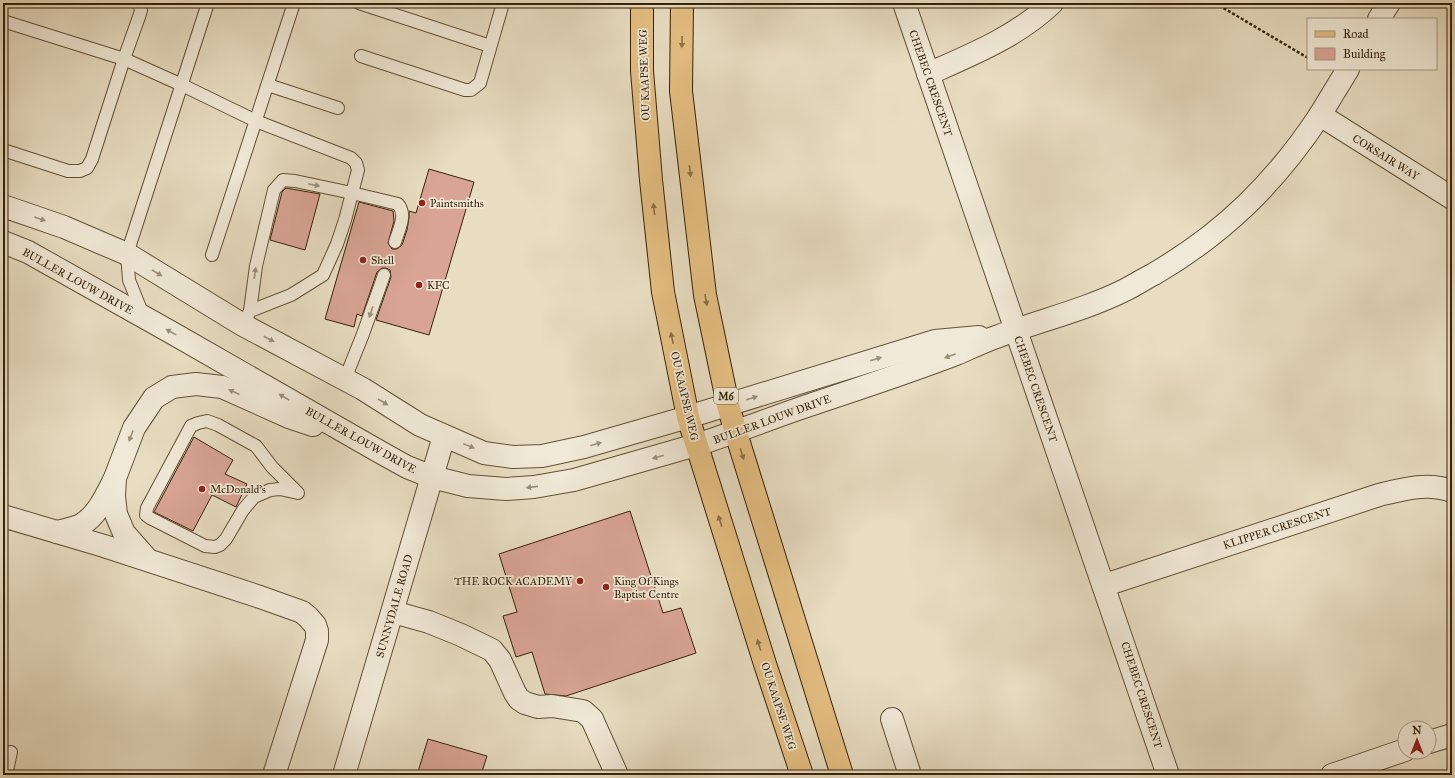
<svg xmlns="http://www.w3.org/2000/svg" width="1455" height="778" font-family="'IM FELL Great Primer',serif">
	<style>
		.building { fill: #d9a495; stroke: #362208 }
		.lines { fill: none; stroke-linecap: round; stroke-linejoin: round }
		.service-casing { stroke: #625136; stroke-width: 14 }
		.minor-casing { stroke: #625136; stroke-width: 24 }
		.tertiary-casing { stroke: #625136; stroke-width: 24 }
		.primary-casing { stroke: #362208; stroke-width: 24 }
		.path { stroke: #362208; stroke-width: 2.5; stroke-dasharray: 3 2; stroke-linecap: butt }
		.service { stroke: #f0e9d7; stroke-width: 12 }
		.minor { stroke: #f0e9d7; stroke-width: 22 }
		.tertiary { stroke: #f0e9d7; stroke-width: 22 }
		.primary { stroke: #e4be81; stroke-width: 22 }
		.oneway { fill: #8d7044 }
		.oneway2 { fill: #9c8f7a }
		.poi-dot { fill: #8f2418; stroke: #f0e9d7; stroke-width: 1.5 }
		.labels { text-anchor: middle; stroke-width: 3.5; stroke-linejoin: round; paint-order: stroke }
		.shield { fill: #f0e9d7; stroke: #6e5e46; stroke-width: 1 }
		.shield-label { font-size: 10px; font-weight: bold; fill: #362208 }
		.street-label { font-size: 11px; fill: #362208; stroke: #f0e9d7 }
		.poi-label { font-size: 11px; fill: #362208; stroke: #f0e9d7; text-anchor: start }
	</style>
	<rect width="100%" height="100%" fill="#e8ddc2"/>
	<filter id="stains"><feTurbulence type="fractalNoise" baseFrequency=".005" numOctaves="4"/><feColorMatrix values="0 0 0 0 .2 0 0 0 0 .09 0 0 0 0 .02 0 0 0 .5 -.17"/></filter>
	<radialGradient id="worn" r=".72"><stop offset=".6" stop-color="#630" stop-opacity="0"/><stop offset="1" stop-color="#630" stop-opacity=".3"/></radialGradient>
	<!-- building -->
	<g class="building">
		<polygon points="429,169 474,182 429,335 376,320 391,277 390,270 386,268 382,268 377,272 362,316 357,314 354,327 325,319 359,202 393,211 394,221 388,243 392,249 397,249 402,245 407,230 409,218 409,211 416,213"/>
		<polygon points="286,188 320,194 305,250 270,240 282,192"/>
		<polygon points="194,437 233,460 225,474 247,484 236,507 212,495 193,531 154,512"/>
		<polygon points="630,511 663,613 681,608 696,653 566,696 545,694 532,652 516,657 503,616 517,612 499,554"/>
		<polygon points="428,739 487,756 481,775 417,775"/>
	</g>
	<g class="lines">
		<!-- service casing -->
		<g class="service-casing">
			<g id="service">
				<polyline points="359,3 490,46"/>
				<polyline points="3,21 124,59 182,85 256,121 351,158 356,163 358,170 345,220 337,244 323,275 291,295 250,311 243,325"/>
				<polyline points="361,56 465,90 471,90 480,83 503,3"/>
				<polyline points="268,85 338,108"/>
				<polyline points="3,150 68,171 80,171 87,168 92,159 124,59 140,14 141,10 139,3"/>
				<polyline points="212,255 294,3"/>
				<path d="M250,311L256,266L274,190L283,180L295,181L352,193L398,204C407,215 399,229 395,242"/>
				<polyline points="143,315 129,280 127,254 208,3"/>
				<polyline points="345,379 363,334 384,275"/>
				<polygon points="207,421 218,425 256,446 272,467 298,493 280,489 270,490 254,497 243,510 226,539 220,545 215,547 205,546 150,518 146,515 147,508 191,426 198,423"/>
				<polyline points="6,775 11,752"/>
			</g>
		</g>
		<!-- minor casing -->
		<g class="minor-casing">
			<g id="minor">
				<path d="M904,3C990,261 1082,517 1168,775"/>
				<polyline points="1379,19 1389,3"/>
				<path d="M928,74C971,55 1018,36 1052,3"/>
				<polyline points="1320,115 1348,69"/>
				<polyline points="3,206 64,227 127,254 243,325 363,389 420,425 484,453 513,457 542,456 584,447 688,417"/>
				<polyline points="3,242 28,252 174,334 380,452 407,467 432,477 468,486 506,489 534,487 574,480 696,445"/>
				<polyline points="3,516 104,546 260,597 302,612 308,617 315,625 317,631 317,640 274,775"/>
				<path d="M57,532C65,530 74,528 81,525C97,516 106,496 114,480"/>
				<polyline points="147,559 124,533 116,514 114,496 115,478 134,428 154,398 172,387 196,384 222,387 289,417 313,425"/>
				<path d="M1105,585L1379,495C1403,489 1428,482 1452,491"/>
				<polyline points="393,612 429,622 461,635 492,650 500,660 515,693 519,699 525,703 538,707 552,706 583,711 592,719 617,775"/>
				<polyline points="892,719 910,775"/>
				<polyline points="1429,742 1452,735"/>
				<polyline points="344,775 444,436"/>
				<polyline points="1332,775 1405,750"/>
			</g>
		</g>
		<!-- tertiary casing -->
		<g class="tertiary-casing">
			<g id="tertiary">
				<polyline points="688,417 935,341 979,337"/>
				<path d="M696,445C730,434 764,421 798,409C851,391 904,374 956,354C970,348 984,341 999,336C1041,320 1085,310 1125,290C1135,285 1144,279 1154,274C1224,233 1275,183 1320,115L1452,198"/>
			</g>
		</g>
		<!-- primary casing -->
		<g class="primary-casing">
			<g id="primary">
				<polyline points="642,3 642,71 651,180 663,292 688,417 765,664 802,775"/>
				<polyline points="682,3 681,91 705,295 728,405 736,433 842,775"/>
			</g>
		</g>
		<!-- path -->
		<polyline class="path" points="1215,3 1308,58"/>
		<!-- service -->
		<use href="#service" class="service"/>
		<!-- minor -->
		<use href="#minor" class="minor"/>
		<!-- tertiary -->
		<use href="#tertiary" class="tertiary"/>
		<!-- primary -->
		<use href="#primary" class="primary"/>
	</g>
	<!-- one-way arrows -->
	<defs><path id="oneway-solid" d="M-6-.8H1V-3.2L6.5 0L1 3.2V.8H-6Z"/></defs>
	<g class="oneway">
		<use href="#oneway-solid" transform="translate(682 42) rotate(91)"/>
		<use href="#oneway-solid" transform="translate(690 171) rotate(83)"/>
		<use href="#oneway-solid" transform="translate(654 209) rotate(-96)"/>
		<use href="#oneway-solid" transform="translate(706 300) rotate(80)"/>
		<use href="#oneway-solid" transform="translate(672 338) rotate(-101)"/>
		<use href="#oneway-solid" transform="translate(742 454) rotate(72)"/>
		<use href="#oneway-solid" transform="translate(720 521) rotate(-108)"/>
		<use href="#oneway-solid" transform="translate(759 645) rotate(-107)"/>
	</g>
	<g class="oneway2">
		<use href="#oneway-solid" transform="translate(314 185) rotate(12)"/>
		<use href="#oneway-solid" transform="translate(40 219) rotate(19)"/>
		<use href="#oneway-solid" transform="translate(157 273) rotate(31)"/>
		<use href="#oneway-solid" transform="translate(255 273) rotate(-82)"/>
		<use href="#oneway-solid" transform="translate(371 312) rotate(109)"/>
		<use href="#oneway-solid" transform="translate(171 332) rotate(-151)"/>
		<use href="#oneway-solid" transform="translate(269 339) rotate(28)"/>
		<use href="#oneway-solid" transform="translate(950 356) rotate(160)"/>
		<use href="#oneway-solid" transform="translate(876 359) rotate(-17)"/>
		<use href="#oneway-solid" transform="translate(234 392) rotate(-156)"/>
		<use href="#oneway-solid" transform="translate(284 397) rotate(-150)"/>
		<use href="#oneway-solid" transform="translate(752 398) rotate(-18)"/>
		<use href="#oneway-solid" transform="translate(383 402) rotate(32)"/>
		<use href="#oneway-solid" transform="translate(131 436) rotate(111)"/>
		<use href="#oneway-solid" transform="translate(596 444) rotate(-16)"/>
		<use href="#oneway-solid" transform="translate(469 446) rotate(22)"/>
		<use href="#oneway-solid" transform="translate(658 457) rotate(164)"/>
		<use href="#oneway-solid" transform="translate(532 487) rotate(174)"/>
	</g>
	<!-- markers -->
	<g class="poi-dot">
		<circle cx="422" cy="203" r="4"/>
		<circle cx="363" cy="260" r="4"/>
		<circle cx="419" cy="285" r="4"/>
		<circle cx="202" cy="489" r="4"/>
		<circle cx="580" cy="581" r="4"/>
		<circle cx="606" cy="587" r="4"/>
	</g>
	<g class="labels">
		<!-- shield labels -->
		<rect class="shield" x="714" y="388" width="24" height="16" rx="3"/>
		<g class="shield-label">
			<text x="726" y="400">M6</text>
		</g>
		<!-- street labels -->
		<g class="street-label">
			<text transform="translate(644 75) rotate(-92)" y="4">OU KAAPSE WEG</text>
			<text transform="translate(931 83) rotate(71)" y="4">CHEBEC CRESCENT</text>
			<text transform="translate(1386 157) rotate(32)" y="4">CORSAIR WAY</text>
			<text transform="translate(78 281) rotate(29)" y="4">BULLER LOUW DRIVE</text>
			<text transform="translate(1036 389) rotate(71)" y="4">CHEBEC CRESCENT</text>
			<text transform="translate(685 396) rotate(77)" y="4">OU KAAPSE WEG</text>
			<text transform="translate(772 419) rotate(-20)" y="4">BULLER LOUW DRIVE</text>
			<text transform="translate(361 440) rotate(29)" y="4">BULLER LOUW DRIVE</text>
			<text transform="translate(1277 528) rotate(-18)" y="4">KLIPPER CRESCENT</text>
			<text transform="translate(394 606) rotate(-74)" y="4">SUNNYDALE ROAD</text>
			<text transform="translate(1142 695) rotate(72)" y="4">CHEBEC CRESCENT</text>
			<text transform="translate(779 706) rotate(72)" y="4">OU KAAPSE WEG</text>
		</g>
		<!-- poi labels -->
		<g class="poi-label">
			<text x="430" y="207">Paintsmiths</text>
			<text x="371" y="264">Shell</text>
			<text x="427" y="289">KFC</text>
			<text x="210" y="493">McDonald's</text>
			<text x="572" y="585" text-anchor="end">THE ROCK ACADEMY</text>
			<text x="614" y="585">King Of Kings<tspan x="614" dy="13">Baptist Centre</tspan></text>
		</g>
	</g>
	<!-- margin -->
	<rect width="1455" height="778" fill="none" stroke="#e8ddc2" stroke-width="16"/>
	<rect x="4" y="4" width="1447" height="770" fill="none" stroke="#362208" stroke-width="2"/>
	<rect x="8" y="8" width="1439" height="762" fill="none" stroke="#362208"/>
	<!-- legend -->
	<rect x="1307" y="18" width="130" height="52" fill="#f0e9d7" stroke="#a69984"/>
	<rect x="1315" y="31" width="20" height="6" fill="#e4be81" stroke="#a69984"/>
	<text x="1343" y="38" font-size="12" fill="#362208">Road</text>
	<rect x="1315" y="48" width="20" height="12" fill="#d9a495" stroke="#a69984"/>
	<text x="1343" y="58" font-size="12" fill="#362208">Building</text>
	<!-- north arrow -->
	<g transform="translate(1417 740)"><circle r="19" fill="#f0e9d7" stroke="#a69984"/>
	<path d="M0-3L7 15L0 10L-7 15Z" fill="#8f2418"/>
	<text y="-6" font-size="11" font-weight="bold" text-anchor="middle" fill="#362208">N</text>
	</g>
	<rect width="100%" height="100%" filter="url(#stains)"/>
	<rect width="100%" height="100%" fill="url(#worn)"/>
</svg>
